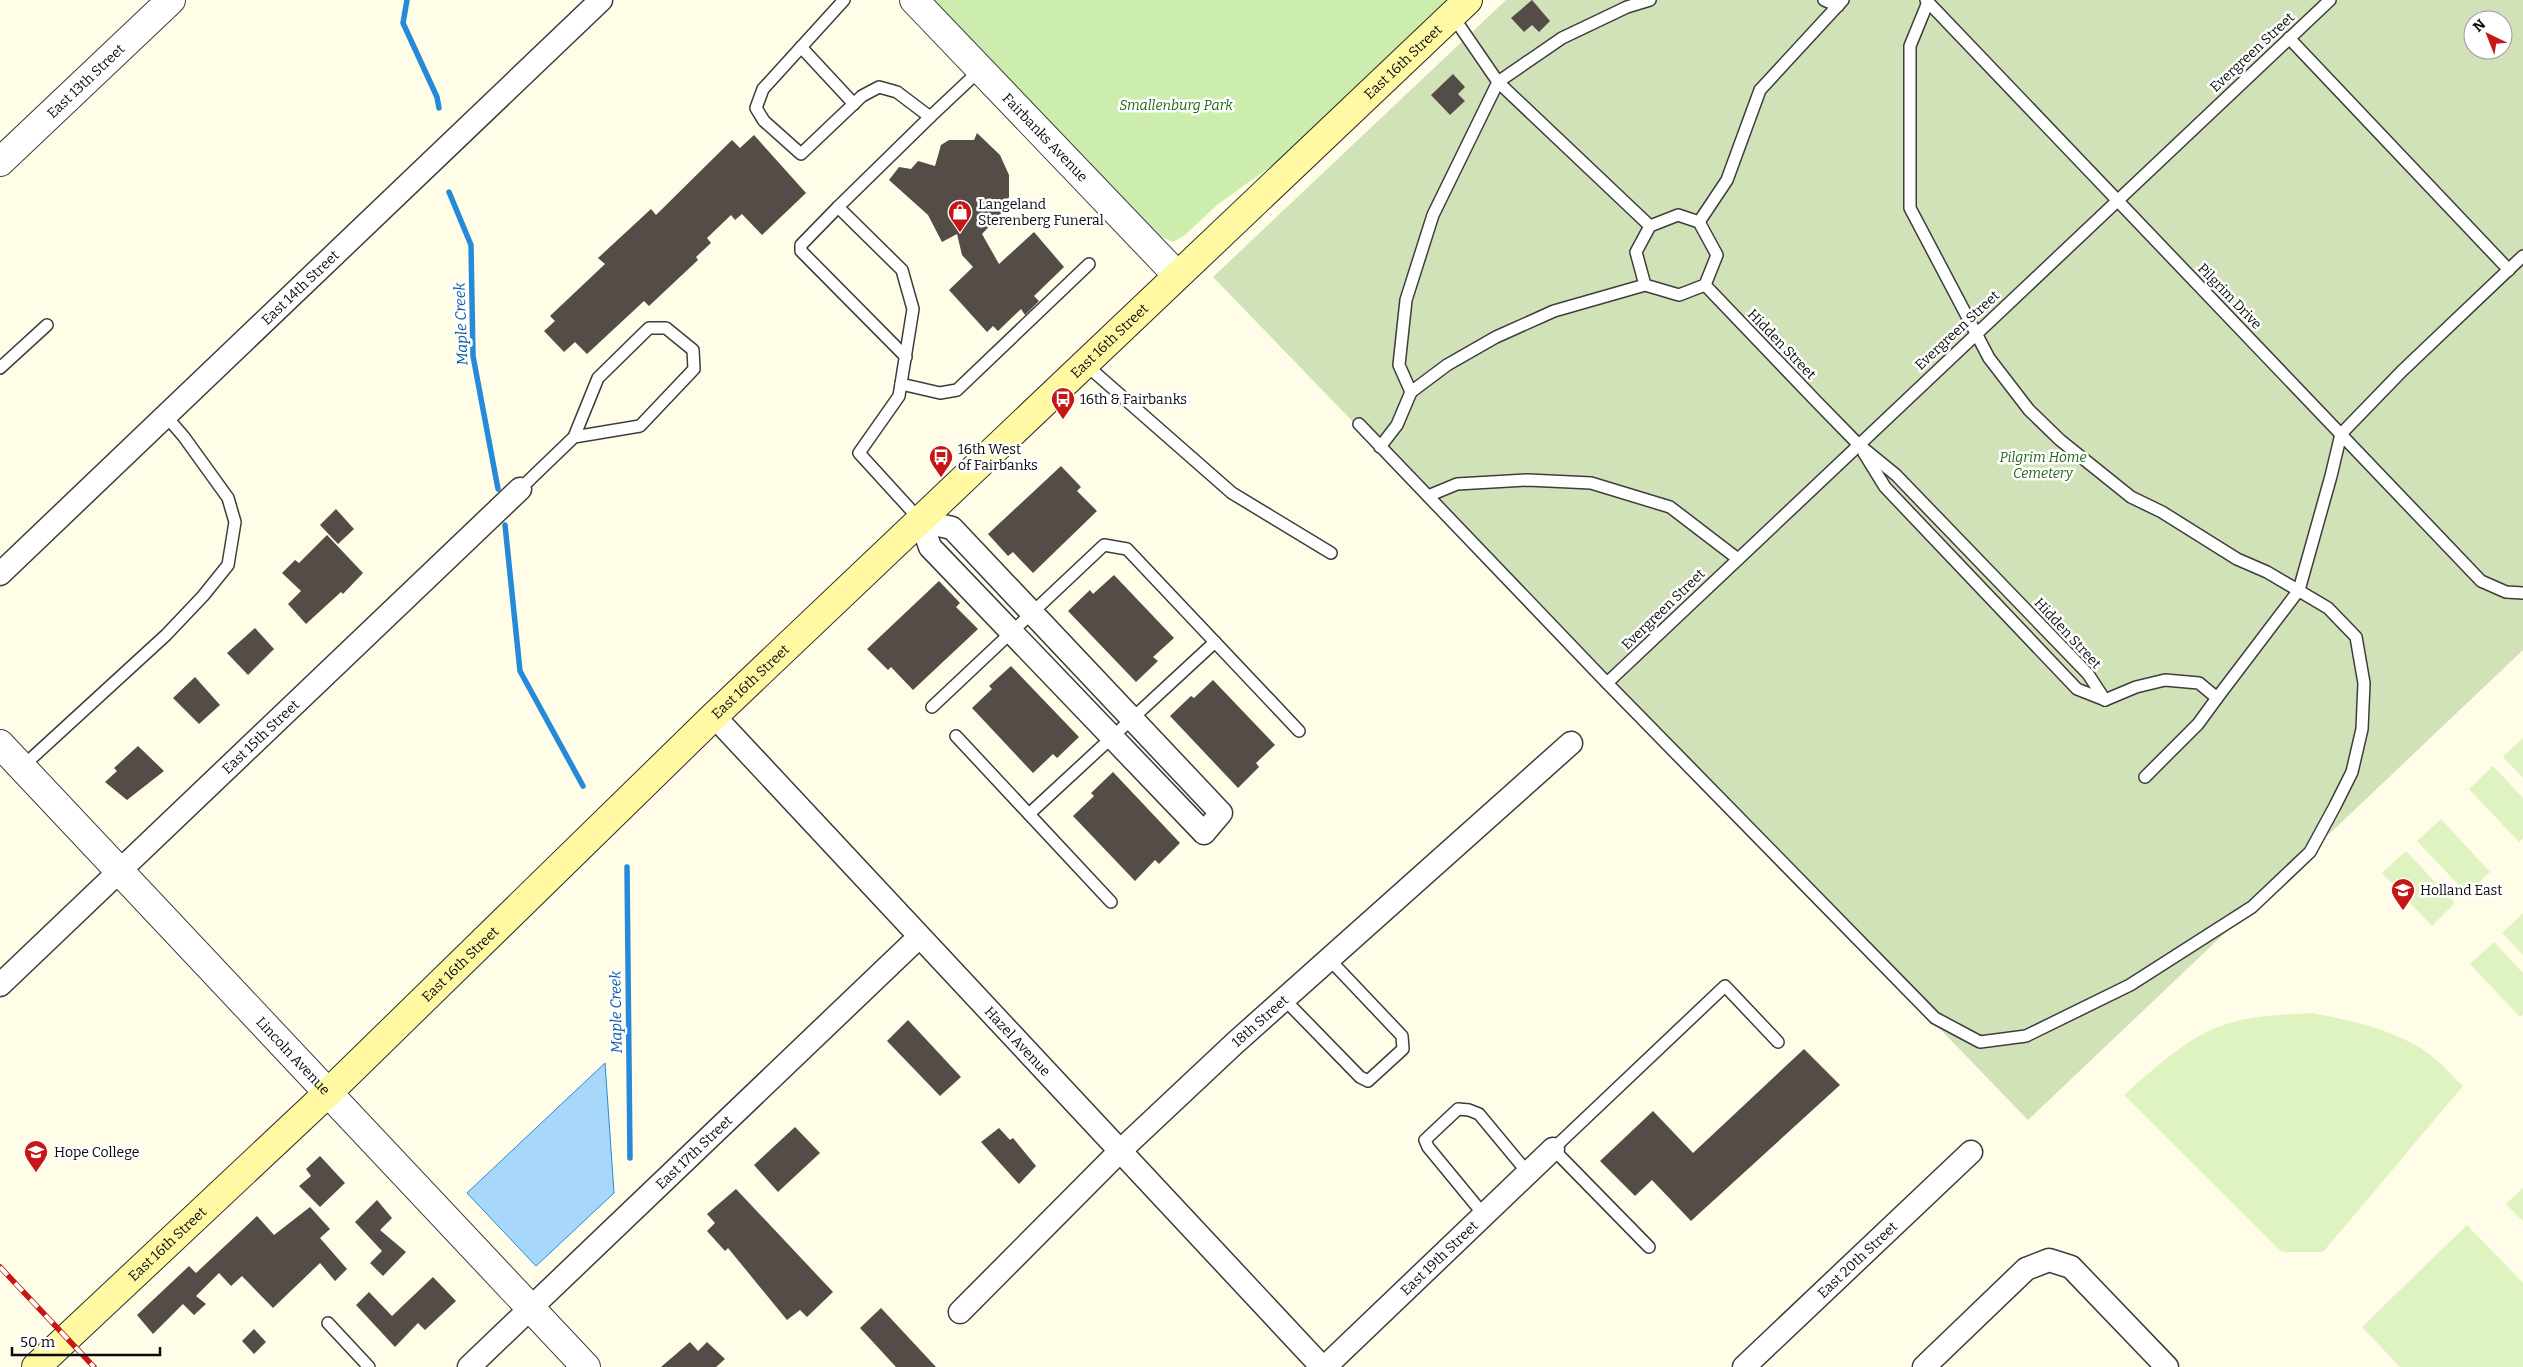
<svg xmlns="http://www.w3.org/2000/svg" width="2523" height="1367" font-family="Bitter,serif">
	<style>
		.green { fill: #ccedae }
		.cemetery { fill: #d2e2b8; fill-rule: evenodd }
		.pitch { fill: #dff3c1 }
		.water { fill: #a7d8fc; stroke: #268adb }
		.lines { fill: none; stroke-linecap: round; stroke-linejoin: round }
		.stream { stroke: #268adb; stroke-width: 5.5 }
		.building { fill: #544c46 }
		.service-casing { stroke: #3d3d3d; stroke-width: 14 }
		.minor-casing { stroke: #3d3d3d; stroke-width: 25 }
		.tertiary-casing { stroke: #3d3d3d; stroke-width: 30 }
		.secondary-casing { stroke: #2c2c2c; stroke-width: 30 }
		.service { stroke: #fff; stroke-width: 11 }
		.minor { stroke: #fff; stroke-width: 22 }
		.tertiary { stroke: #fff; stroke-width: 28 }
		.secondary { stroke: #fff9a3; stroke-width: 28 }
		.rail-casing { stroke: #c71616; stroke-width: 5.5 }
		.rail { stroke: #fff; stroke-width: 4; stroke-dasharray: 11; stroke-linecap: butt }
		.labels { text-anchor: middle; stroke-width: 5; stroke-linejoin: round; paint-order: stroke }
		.street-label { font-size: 14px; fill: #0a0a0a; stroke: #fff }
		.park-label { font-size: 14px; font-style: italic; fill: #236716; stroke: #fff }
		.poi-label { font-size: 14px; fill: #0a0a0a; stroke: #fff; text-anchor: start }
		.water-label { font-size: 15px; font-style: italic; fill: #095aa7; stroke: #fff }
	</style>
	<rect width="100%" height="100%" fill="#fffce8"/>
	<!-- green -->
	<polygon class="green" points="929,0 1450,0 1290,153 1218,204 1185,235 1173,242 1155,234"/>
	<!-- cemetery -->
	<path class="cemetery" d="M1506,0H2523V650L2028,1120L1213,277ZM2473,20H2503V50H2473Z"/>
	<!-- pitch -->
	<g class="pitch">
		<polygon points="2523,738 2523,778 2503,757"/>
		<polygon points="2493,766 2523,798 2523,838 2519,842 2469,789"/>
		<polygon points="2441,819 2490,872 2467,894 2417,841"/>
		<polygon points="2406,851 2455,903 2432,926 2382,873"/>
		<polygon points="2523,913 2523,955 2502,933"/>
		<polygon points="2494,942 2523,973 2523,1014 2520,1017 2470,964"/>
		<path d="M2312,1013C2352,1021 2390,1028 2425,1051C2439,1060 2451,1075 2463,1086L2323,1252H2282L2124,1095C2154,1069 2183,1040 2221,1026C2249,1015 2282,1015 2312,1013Z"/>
		<polygon points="2523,1188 2523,1221 2506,1204"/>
		<polygon points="2467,1225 2523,1283 2523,1367 2400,1367 2362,1327"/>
	</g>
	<!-- water -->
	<polygon class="water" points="605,1063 614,1193 536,1266 467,1193"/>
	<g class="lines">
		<!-- stream -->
		<g class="stream">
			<polyline points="407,0 403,23 437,97 439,108"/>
			<polyline points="449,192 471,245 473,356 498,489"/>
			<polyline points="505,525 520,671 583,786"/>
			<polyline points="627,867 630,1158"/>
		</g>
	</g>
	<!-- building -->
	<g class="building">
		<polygon points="1532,0 1550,21 1539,32 1532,25 1524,32 1511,18"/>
		<polygon points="1453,74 1465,87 1458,94 1465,101 1450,115 1431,95"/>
		<polygon points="977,133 1000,155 1009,175 1009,197 1000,215 982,234 999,264 1034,232 1064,267 1034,296 1039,301 1025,315 1021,309 998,331 993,326 987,332 949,290 973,267 962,255 957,234 942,242 928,215 889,180 899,167 911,169 918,161 935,166 941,145 949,140 974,140"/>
		<polygon points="754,135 806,193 762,235 742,214 735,220 731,215 707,238 711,243 696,257 698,260 649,306 644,301 587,354 575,342 564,352 544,331 555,321 550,316 605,264 598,258 651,209 656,215 732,140 740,148"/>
		<polygon points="1061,466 1081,487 1077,491 1097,511 1033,573 1013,552 1008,556 988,534"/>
		<polygon points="336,509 354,529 338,544 320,525"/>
		<polygon points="327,535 363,573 343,594 341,592 306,624 288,604 301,591 282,573 295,560 299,563"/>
		<polygon points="1114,575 1174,638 1153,657 1158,661 1136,682 1068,611 1090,590 1093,594"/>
		<polygon points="939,581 960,603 956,607 978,629 913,690 891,667 888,670 867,649"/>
		<polygon points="255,628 274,649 248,675 227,653"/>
		<polygon points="1011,666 1079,737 1057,758 1053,754 1033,773 972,708 992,689 989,686"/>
		<polygon points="195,677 220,705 199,724 173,698"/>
		<polygon points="1213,680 1275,745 1256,763 1259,767 1238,788 1170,716 1191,696 1194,698"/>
		<polygon points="138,746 164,771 127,800 105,782 117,771 114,768"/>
		<polygon points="1113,772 1180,843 1159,864 1155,860 1135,881 1073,816 1094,796 1091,793"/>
		<polygon points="908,1020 961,1077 940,1096 887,1041"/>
		<polygon points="1804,1049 1840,1085 1691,1221 1652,1180 1635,1196 1600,1161 1653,1111 1693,1153"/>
		<polygon points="795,1127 820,1153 778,1192 754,1165"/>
		<polygon points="999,1128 1010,1140 1013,1138 1036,1166 1019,1184 981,1142"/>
		<polygon points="320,1156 345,1183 320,1207 299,1186 311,1176 306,1169"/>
		<polygon points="736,1189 833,1292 807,1317 800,1310 787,1320 728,1248 725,1251 707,1231 715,1223 707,1214"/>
		<polygon points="377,1200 392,1218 380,1230 406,1252 383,1276 370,1263 382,1251 355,1222"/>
		<polygon points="310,1207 330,1229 320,1238 347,1269 335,1281 320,1263 273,1308 242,1276 231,1286 219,1273 196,1296 206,1304 194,1315 183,1304 153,1334 137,1315 189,1266 196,1273 257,1216 274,1235"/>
		<polygon points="433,1277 456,1301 425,1330 418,1323 395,1347 356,1305 369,1292 392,1316"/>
		<polygon points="881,1308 936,1367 896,1367 860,1328"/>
		<polygon points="254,1329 266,1342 254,1354 242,1341"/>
		<polygon points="690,1342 698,1351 707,1342 725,1359 716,1367 661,1367"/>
	</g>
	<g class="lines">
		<!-- service casing -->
		<g class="service-casing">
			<g id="service">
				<polyline points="844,0 763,89 756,108 764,121 801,154 862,96 879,87 897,92 930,117 981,69"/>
				<polyline points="1824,0 1838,6"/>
				<polyline points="1926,0 2481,581 2506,592 2523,593"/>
				<polyline points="1452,15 1498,82 1650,226"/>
				<polyline points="2289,38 2509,270"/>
				<polyline points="801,47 854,104"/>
				<polyline points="838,207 801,245 801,251 906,357"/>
				<polyline points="1699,222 1727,180 1760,90 1843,0"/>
				<polyline points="1705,285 1816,401 1858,444 1896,475 2088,674 2105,700"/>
				<polyline points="1085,364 1232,493 1331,553"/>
				<polyline points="0,368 47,325"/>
				<polyline points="901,384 940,393 957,390 1089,264"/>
				<polyline points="1411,392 1447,365 1496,337 1554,311 1645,285 1679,295 1705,285 1717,255 1699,222 1678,215 1650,226 1636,252 1645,285"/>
				<polyline points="1359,424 1607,683 1935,1018 1980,1042 2026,1036 2130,985 2252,907 2310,852 2335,806 2352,772 2362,729 2364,683 2356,637 2328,608 2267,572 2237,559 2162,512 2131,497 2060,440 2029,410 1989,358 1910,208 1910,46 1928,2"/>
				<polyline points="1380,447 1397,425 1411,392 1399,365 1406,300 1433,215 1498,82 1562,38 1627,7 1650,0"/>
				<polyline points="1864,453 1885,487 2077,689 2105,700"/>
				<polyline points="520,489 574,437 598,378 649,328 666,328 693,350 694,369 640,426 574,437"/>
				<polyline points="1428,496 1457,484 1528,480 1591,483 1670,507 1738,559"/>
				<polyline points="921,521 859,453 899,396 913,309 902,270 838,207 930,117"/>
				<polyline points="1607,683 2330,0"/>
				<polyline points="2105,700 2136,687 2165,680 2199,683 2217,698 2299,590 2331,476 2341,434 2402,371 2523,256"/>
				<polyline points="932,707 1104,545 1127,549 1299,731"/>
				<polyline points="956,736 1111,902"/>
				<polyline points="22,767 166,635 203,596 228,565 235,522 228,498 184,437 166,416"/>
				<polyline points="2145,777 2198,724 2217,698"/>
				<polyline points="1029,814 1215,642"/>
				<polyline points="1284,999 1360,1077 1368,1081 1403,1049 1402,1036 1329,959"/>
				<polyline points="1484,1215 1428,1147 1425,1140 1458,1109 1469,1110 1479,1114 1528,1173"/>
				<polyline points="1649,1247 1553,1149 1725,986 1778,1042"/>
				<polyline points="328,1323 369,1367"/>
			</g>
		</g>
		<!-- minor casing -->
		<g class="minor-casing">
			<g id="minor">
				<polygon points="921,521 952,528 1221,813 1204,833 930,547"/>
				<path id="s1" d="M0,574L601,0"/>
				<path id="s2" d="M714,716L1322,1367"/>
				<path id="s3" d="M0,985L520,489"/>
				<path id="s4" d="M960,1312L1120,1151L1235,1043L1571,743"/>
				<path id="s5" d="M469,1367L919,937"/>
				<path id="s6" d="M1325,1367L1553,1149"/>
				<path id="s7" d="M1744,1367L1971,1152"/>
				<polyline points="1924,1367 2026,1269 2049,1260 2071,1267 2167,1367"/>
			</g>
		</g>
		<!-- tertiary casing -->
		<g class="tertiary-casing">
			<g id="tertiary">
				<path id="s8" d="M914,0L1177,275"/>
				<path id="s9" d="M0,162L171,0"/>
				<path id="s10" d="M0,744L586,1367"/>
			</g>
		</g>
		<!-- secondary casing -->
		<g class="secondary-casing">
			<g id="secondary">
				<path id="s11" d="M36,1367L329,1092L714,716L1468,0"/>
			</g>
		</g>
		<!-- service -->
		<use href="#service" class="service"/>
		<!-- minor -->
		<use href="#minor" class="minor"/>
		<!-- tertiary -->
		<use href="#tertiary" class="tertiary"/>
		<!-- secondary -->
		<use href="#secondary" class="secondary"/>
		<!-- rail casing -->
		<g class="rail-casing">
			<polyline id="rail" points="0,1267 94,1367"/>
		</g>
		<!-- rail -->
		<use href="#rail" class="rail"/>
	</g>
	<!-- icons -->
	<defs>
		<g id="shop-pin" transform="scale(1.25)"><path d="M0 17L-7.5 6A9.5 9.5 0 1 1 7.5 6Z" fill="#c71616" stroke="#fff"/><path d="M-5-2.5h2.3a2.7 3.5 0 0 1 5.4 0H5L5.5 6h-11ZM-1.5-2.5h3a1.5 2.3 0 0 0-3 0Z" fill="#fff"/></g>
		<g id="bus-pin" transform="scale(1.25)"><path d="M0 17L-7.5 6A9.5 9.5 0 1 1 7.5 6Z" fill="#c71616" stroke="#fff"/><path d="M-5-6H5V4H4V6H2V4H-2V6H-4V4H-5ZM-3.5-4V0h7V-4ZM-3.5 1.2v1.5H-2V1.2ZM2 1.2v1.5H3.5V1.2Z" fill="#fff"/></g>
		<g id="school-pin" transform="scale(1.25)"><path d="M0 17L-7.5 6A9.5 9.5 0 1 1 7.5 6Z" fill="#c71616" stroke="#fff"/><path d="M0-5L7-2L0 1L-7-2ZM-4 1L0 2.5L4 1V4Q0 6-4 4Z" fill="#fff"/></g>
		<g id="university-pin" transform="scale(1.25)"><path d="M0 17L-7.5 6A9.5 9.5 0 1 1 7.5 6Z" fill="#c71616" stroke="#fff"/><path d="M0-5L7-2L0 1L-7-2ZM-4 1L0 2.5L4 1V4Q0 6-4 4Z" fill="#fff"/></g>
	</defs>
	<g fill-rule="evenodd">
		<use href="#shop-pin" x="960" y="212"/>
		<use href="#bus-pin" x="1063" y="399"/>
		<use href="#bus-pin" x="941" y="457"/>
		<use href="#school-pin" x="2403" y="890"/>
		<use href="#university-pin" x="36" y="1152"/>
	</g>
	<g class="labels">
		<!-- street labels -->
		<g class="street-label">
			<text transform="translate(2252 52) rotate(-43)" y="5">Evergreen Street</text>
			<text dy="5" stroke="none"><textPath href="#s11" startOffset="1890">East 16th Street</textPath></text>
			<text dy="5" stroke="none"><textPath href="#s9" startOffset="118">East 13th Street</textPath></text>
			<text dy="5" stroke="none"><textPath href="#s8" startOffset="190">Fairbanks Avenue</textPath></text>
			<text dy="5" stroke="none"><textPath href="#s1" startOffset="415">East 14th Street</textPath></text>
			<text transform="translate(2230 296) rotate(46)" y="5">Pilgrim Drive</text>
			<text transform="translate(1957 330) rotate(-43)" y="5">Evergreen Street</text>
			<text dy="5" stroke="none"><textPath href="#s11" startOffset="1485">East 16th Street</textPath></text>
			<text transform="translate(1782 344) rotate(46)" y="5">Hidden Street</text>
			<text transform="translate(1663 609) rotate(-44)" y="5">Evergreen Street</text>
			<text transform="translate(2068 633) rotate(47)" y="5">Hidden Street</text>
			<text dy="5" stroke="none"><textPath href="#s11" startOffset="990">East 16th Street</textPath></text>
			<text dy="5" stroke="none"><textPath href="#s3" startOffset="360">East 15th Street</textPath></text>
			<text dy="5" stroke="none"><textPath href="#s11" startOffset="585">East 16th Street</textPath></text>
			<text dy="5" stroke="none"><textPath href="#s4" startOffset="418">18th Street</textPath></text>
			<text dy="5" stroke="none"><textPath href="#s2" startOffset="445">Hazel Avenue</textPath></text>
			<text dy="5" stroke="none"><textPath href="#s10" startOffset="428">Lincoln Avenue</textPath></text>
			<text dy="5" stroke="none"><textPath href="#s5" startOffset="311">East 17th Street</textPath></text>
			<text dy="5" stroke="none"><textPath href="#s11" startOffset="180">East 16th Street</textPath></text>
			<text dy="5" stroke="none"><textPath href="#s6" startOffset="158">East 19th Street</textPath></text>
			<text dy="5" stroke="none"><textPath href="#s7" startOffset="156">East 20th Street</textPath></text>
		</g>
		<!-- park labels -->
		<g class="park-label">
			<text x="1176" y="110">Smallenburg Park</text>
			<text x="2043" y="462">Pilgrim Home<tspan x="2043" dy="16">Cemetery</tspan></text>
		</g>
		<!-- poi labels -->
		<g class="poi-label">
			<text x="978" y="209">Langeland<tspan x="978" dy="16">Sterenberg Funeral</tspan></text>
			<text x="1080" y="404">16th &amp; Fairbanks</text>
			<text x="958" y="454">16th West<tspan x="958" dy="16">of Fairbanks</tspan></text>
			<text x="2420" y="895">Holland East</text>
			<text x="54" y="1157">Hope College</text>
		</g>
		<!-- water labels -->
		<g class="water-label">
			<text transform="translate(461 324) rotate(-92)" y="5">Maple Creek</text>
			<text transform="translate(616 1012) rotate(-91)" y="5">Maple Creek</text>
		</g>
	</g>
	<!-- north arrow -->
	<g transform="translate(2488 35) rotate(317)"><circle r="24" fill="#ffffff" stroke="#9d9d9d"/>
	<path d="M0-4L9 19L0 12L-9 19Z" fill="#c71616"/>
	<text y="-8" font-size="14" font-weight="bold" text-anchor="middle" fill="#0a0a0a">N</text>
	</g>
	<!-- scale -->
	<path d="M12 1347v8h148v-8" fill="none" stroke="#0a0a0a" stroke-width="2.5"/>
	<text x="20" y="1347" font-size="15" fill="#0a0a0a" stroke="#ffffff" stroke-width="4" paint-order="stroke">50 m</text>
</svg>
